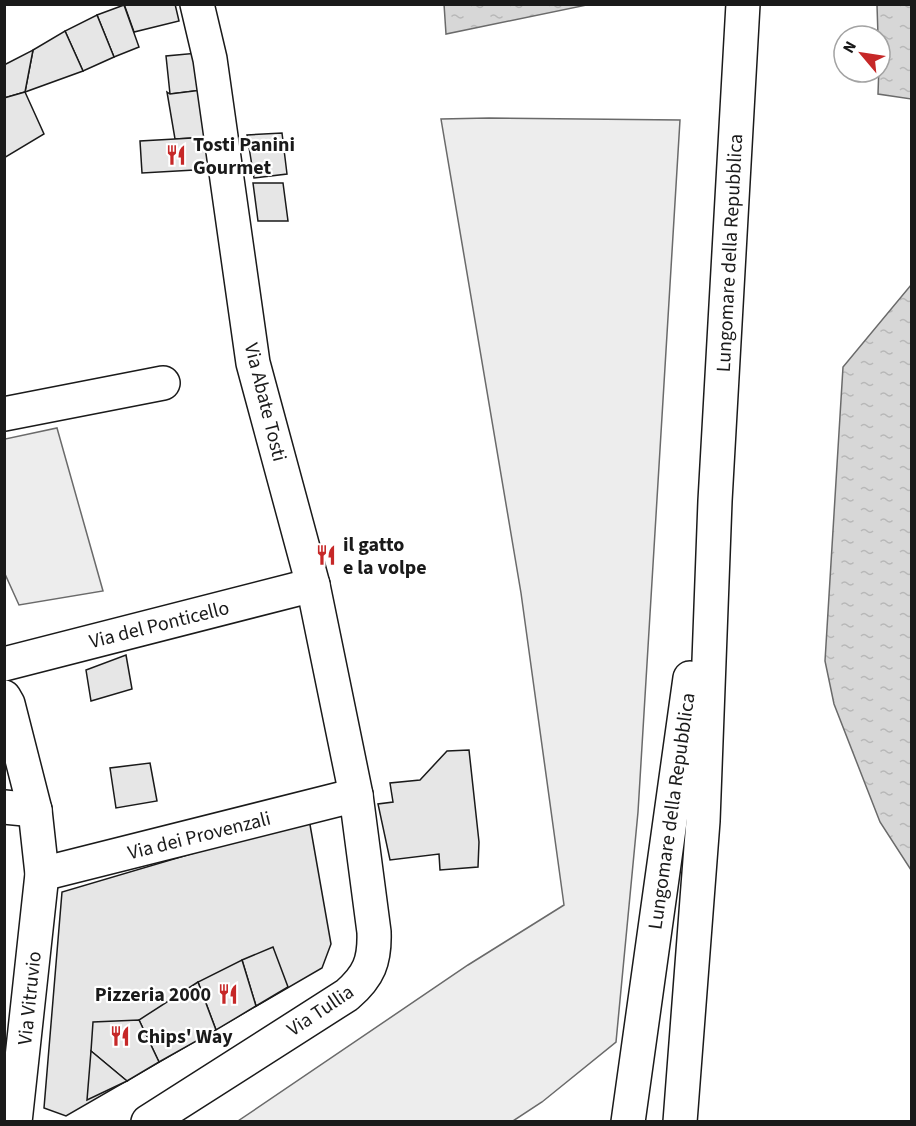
<svg xmlns="http://www.w3.org/2000/svg" width="916" height="1126" font-family="'Source Sans 3',sans-serif">
	<style>
		.built { fill: #ededed; stroke: #6a6a6a; stroke-width: 1.5 }
		.water { fill: url(#water-ripples); stroke: #6a6a6a; stroke-width: 1.5 }
		.building { fill: #e6e6e6; stroke: #1a1a1a; stroke-width: 1.5 }
		.lines { fill: none; stroke-linecap: round; stroke-linejoin: round }
		.street-casing { stroke: #1a1a1a; stroke-width: 36 }
		.secondary-casing { stroke: #1a1a1a; stroke-width: 36 }
		.primary-casing { stroke: #1a1a1a; stroke-width: 36 }
		.street { stroke: #fff; stroke-width: 33 }
		.secondary { stroke: #fff; stroke-width: 33 }
		.primary { stroke: #fff; stroke-width: 33 }
		.labels { text-anchor: middle; stroke-width: 4.5; stroke-linejoin: round; paint-order: stroke }
		.poi-label { font-size: 20px; font-weight: bold; fill: #1a1a1a; stroke: #fff; text-anchor: start }
		.street-label { font-size: 20px; fill: #1a1a1a; stroke: #fff }
	</style>
	<defs>
		<pattern id="water-ripples" width="26" height="14" patternUnits="userSpaceOnUse" patternTransform="scale(1.5)"><rect width="26" height="14" fill="#d7d7d7"/><path d="M2 4q2-2 4 0t4 0M15 11q2-2 4 0t4 0" fill="none" stroke="#b8b8b8"/></pattern>
	</defs>
	<rect width="100%" height="100%" fill="#fff"/>
	<!-- built -->
	<g class="built">
		<polygon points="489,118 680,120 638,812 616,1042 542,1102 513,1121 238,1121 468,965 564,905 521,593 441,119"/>
		<polygon points="57,428 103,591 19,605 5,574 5,439"/>
	</g>
	<!-- water -->
	<g class="water">
		<polygon points="444,4 587,4 587,5 446,34"/>
		<polygon points="877,5 911,5 911,99 878,94 880,36 878,36"/>
		<polygon points="911,285 911,870 880,822 834,704 825,661 843,367"/>
	</g>
	<!-- building -->
	<g class="building">
		<polygon points="175,4 179,21 134,32 124,4"/>
		<polygon points="124,5 139,47 114,57 97,15"/>
		<polygon points="97,15 114,57 83,71 65,31"/>
		<polygon points="65,31 83,71 25,92 33,50"/>
		<polygon points="33,50 25,92 4,98 4,65"/>
		<polygon points="198,53 202,90 170,94 166,56"/>
		<polygon points="202,90 210,137 175,139 167,92 170,94"/>
		<polygon points="25,92 44,134 4,158 4,98"/>
		<polygon points="282,133 287,174 254,178 247,135"/>
		<polygon points="210,137 212,169 142,173 140,141"/>
		<polygon points="253,183 283,183 288,221 258,221"/>
		<polygon points="126,655 132,689 91,701 86,670"/>
		<polygon points="469,750 479,842 478,867 440,870 439,854 390,860 378,804 393,802 390,783 420,780 447,751"/>
		<polygon points="150,763 157,801 116,808 110,768"/>
		<polygon points="309,819 331,944 322,968 66,1116 44,1108 62,892"/>
		<polygon points="273,947 288,987 256,1006 242,960"/>
		<polygon points="242,960 256,1006 216,1030 198,982"/>
		<polygon points="198,982 216,1030 159,1062 139,1020"/>
		<polygon points="139,1020 159,1062 127,1081 91,1051 93,1022"/>
		<polygon points="91,1051 127,1081 87,1100"/>
	</g>
	<g class="lines">
		<!-- street casing -->
		<g class="street-casing">
			<g id="street">
				<polyline points="4,414 163,383"/>
				<polyline points="4,664 313,585"/>
				<polyline points="4,807 35,810"/>
				<polyline points="42,874 356,795"/>
				<path d="M148,1122L347,995C369,976 375,961 374,932L356,795L313,585L253,363L210,59L197,4"/>
			</g>
		</g>
		<!-- secondary casing -->
		<g class="secondary-casing">
			<polyline id="secondary" points="4,697 8,704 35,810 42,874 15,1122"/>
		</g>
		<!-- primary casing -->
		<g class="primary-casing">
			<g id="primary">
				<polyline points="628,1122 690,678"/>
				<polyline points="680,1122 703,821 715,501 743,4"/>
			</g>
		</g>
		<!-- street -->
		<use href="#street" class="street"/>
		<!-- secondary -->
		<use href="#secondary" class="secondary"/>
		<!-- primary -->
		<use href="#primary" class="primary"/>
	</g>
	<!-- icons -->
	<defs>
		<g id="restaurant-bare" transform="scale(1.62)"><path d="M-5-6h1v4h1v-4h1v4h1v-4h1v5L-1.5 .5V6h-2V.5L-5-1ZM5-6V6H3V1.5H1.5Q1.5-4 5-6Z" fill="#c62828" stroke="#fff" stroke-width="2.5" paint-order="stroke"/></g>
	</defs>
	<g fill-rule="evenodd">
		<use href="#restaurant-bare" x="176" y="155"/>
		<use href="#restaurant-bare" x="326" y="555"/>
		<use href="#restaurant-bare" x="228" y="994"/>
		<use href="#restaurant-bare" x="120" y="1036"/>
	</g>
	<g class="labels">
		<!-- poi labels -->
		<g class="poi-label">
			<text x="193" y="151">Tosti Panini<tspan x="193" dy="23">Gourmet</tspan></text>
			<text x="343" y="551">il gatto<tspan x="343" dy="23">e la volpe</tspan></text>
			<text x="211" y="1001" text-anchor="end">Pizzeria 2000</text>
			<text x="137" y="1043">Chips' Way</text>
		</g>
		<!-- street labels -->
		<g class="street-label">
			<text transform="translate(729 253) rotate(-87)" y="7">Lungomare della Repubblica</text>
			<text transform="translate(266 402) rotate(76)" y="7">Via Abate Tosti</text>
			<text transform="translate(159 624) rotate(-14)" y="7">Via del Ponticello</text>
			<text transform="translate(671 811) rotate(-82)" y="7">Lungomare della Repubblica</text>
			<text transform="translate(199 835) rotate(-14)" y="7">Via dei Provenzali</text>
			<text transform="translate(29 998) rotate(-84)" y="7">Via Vitruvio</text>
			<text transform="translate(320 1010) rotate(-34)" y="7">Via Tullia</text>
		</g>
	</g>
	<!-- border -->
	<rect width="916" height="1126" fill="none" stroke="#1a1a1a" stroke-width="12"/>
	<!-- north arrow -->
	<g transform="translate(862 54) rotate(299)"><circle r="28" fill="#ffffff" stroke="#a3a3a3" stroke-width="1.5"/>
	<path d="M0-4.5L10 22L0 15L-10 22Z" fill="#c62828"/>
	<text y="-9" font-size="16" font-weight="bold" text-anchor="middle" fill="#1a1a1a">N</text>
	</g>
</svg>
